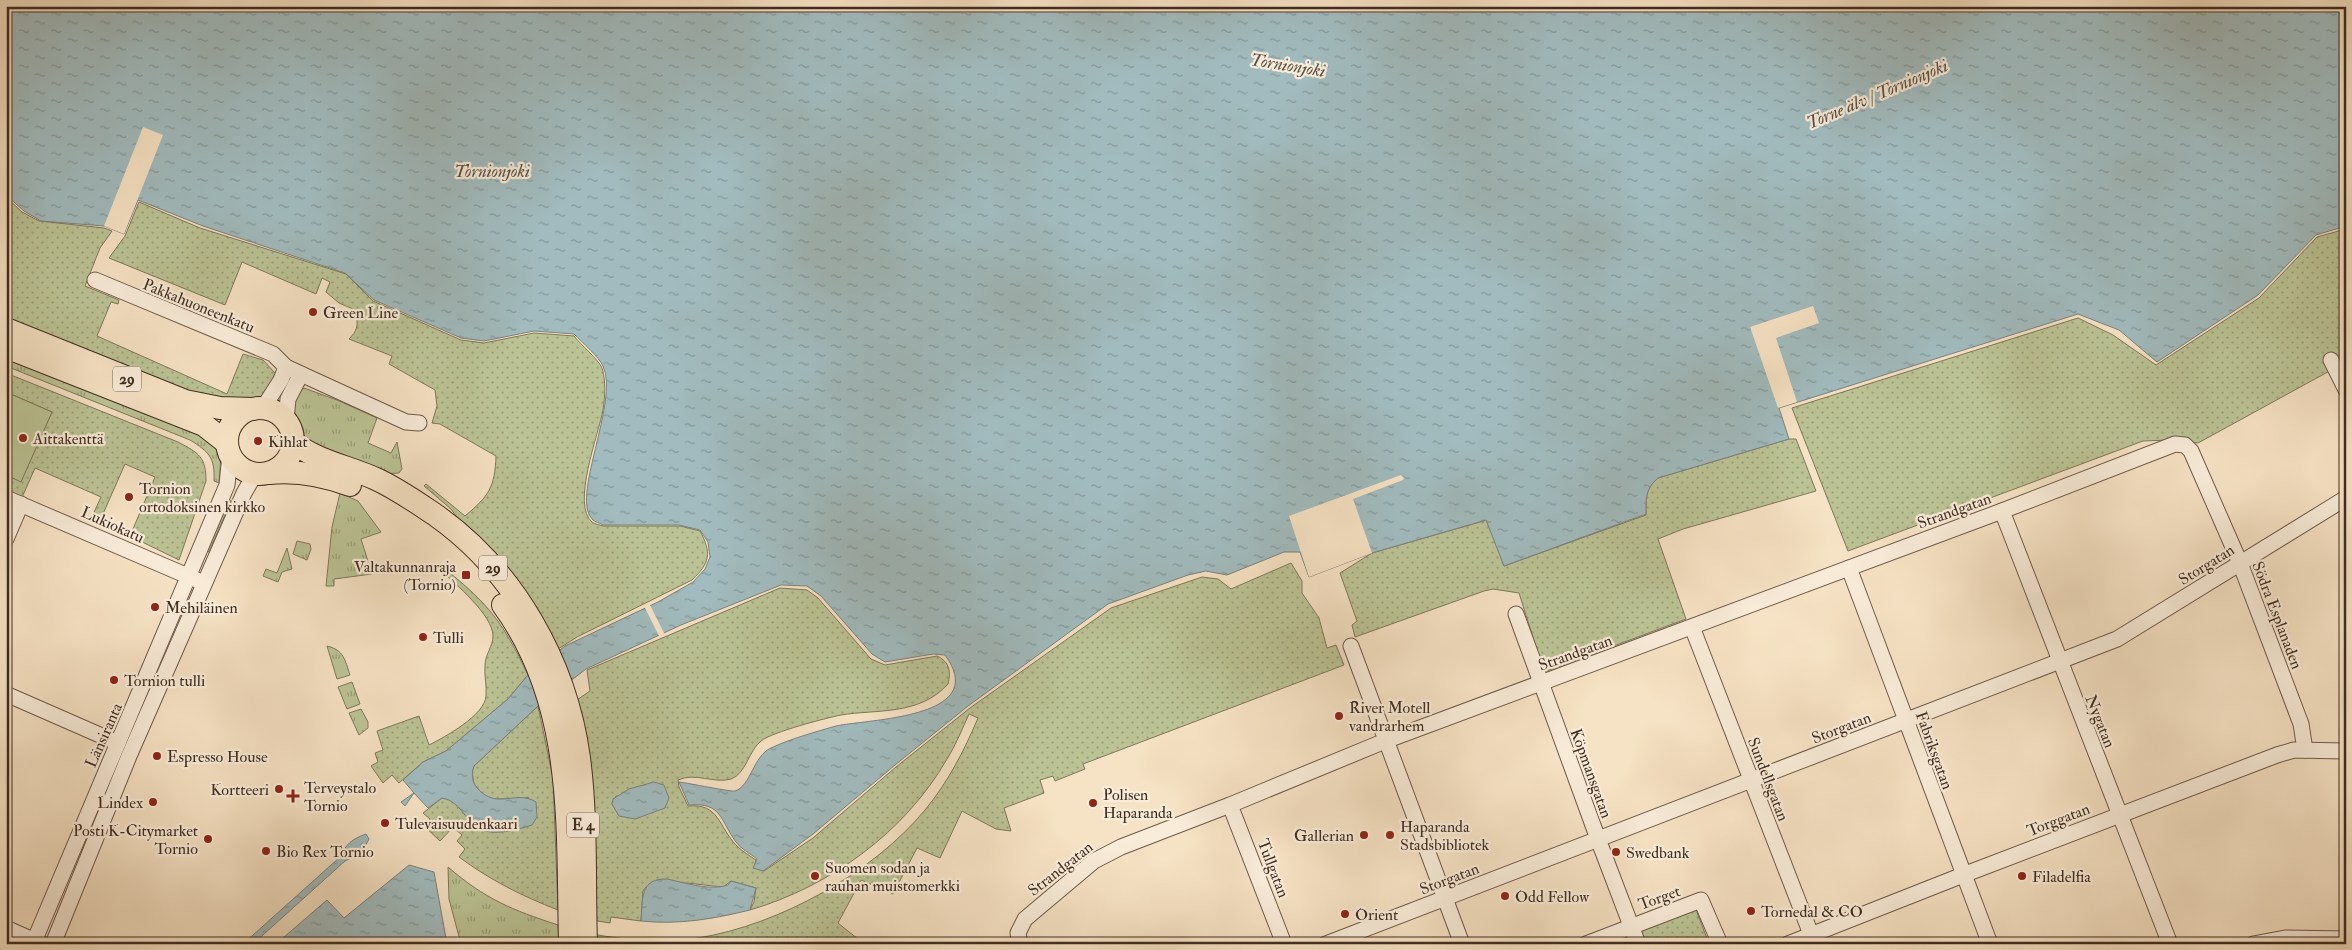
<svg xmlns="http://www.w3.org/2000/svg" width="2352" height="950" font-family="'IM FELL Double Pica',serif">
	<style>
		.grass { fill: url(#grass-tufts); stroke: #7e785b }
		.park { fill: url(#park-dots); stroke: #7e785b; fill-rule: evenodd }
		.pitch { fill: #bbc395; stroke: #7e785b }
		.water { fill: url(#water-ripples); stroke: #7a827f }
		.pier { fill: #f6e2c4 }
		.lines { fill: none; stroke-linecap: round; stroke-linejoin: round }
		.minor-casing { stroke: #6e5a4a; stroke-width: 17 }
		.highway-casing { stroke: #402d21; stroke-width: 24 }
		.minor { stroke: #f9ecd9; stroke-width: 15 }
		.highway { stroke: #f6e2c4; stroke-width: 22 }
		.poi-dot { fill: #8f2418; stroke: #f9ecd9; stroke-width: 2 }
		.labels { text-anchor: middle; stroke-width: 4.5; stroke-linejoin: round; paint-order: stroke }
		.shield { fill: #f9ecd9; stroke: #786658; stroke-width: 1 }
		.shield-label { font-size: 15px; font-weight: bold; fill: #402d21 }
		.street-label { font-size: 16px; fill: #402d21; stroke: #f9ecd9 }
		.poi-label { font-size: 16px; fill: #402d21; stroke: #f9ecd9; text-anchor: start }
		.water-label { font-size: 18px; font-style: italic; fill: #585048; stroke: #f9ecd9 }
	</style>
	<defs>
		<pattern id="grass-tufts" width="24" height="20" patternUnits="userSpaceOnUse" patternTransform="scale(1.25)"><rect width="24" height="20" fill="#bbc395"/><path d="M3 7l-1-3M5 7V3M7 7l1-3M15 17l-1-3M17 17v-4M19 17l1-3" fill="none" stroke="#999f79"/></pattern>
		<pattern id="park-dots" width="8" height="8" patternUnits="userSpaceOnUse" patternTransform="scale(1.25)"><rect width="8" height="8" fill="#bbc395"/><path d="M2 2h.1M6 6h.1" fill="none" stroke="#999f79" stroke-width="1.8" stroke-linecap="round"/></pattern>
		<pattern id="water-ripples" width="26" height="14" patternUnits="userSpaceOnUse" patternTransform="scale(1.25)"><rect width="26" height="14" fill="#a1bbbe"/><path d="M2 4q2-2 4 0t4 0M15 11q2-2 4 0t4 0" fill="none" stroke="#85989a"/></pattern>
	</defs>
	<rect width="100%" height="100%" fill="#f6e2c4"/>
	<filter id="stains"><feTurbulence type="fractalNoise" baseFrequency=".004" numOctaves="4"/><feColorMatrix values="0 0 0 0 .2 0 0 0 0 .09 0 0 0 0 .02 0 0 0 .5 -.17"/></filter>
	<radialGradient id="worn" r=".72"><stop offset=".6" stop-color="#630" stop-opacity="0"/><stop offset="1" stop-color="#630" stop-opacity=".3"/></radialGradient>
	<!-- grass -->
	<g class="grass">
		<path d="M6,355L211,439L221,455L219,483L214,481C215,457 209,452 190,440L6,366Z"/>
		<path d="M304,388L337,400L377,418L368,443L391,453L397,442L402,469L399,473L381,474L302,442C295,424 284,402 304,388Z"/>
		<polygon points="340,493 358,501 381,532 361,539 372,574 334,579 334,586 326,586 332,527"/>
		<polygon points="297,541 310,544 311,549 307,560 293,554"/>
		<polygon points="287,548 292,569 282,572 278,582 263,576 266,569 277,573"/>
		<path d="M327,646C344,650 345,660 350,675L337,679Z"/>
		<polygon points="352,682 360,704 347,709 338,687"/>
		<polygon points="361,709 368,722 368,728 359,735 349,713"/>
		<path d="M448,867C485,899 512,910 558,925L559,944H461L449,899Z"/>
	</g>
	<!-- park -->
	<g class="park">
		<polygon points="6,197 22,212 39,221 104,228 112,231 100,248 85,286 119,300 118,304 111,302 97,336 227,394 243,354 263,360 276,374 266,395 256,401 207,400 6,322"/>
		<path d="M139,202L200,228L346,274L373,301L461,340L484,343L534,333L574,336C580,344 599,360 602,368C606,380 605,397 603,410C599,433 571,505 592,522C594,524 600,525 603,526H680L700,531C712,553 710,563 692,580L577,637L555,651L451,509L424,486L426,484L465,516C489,496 495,487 496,456L440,424L432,423L437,406L435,390L389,364L392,356L349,339C359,329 359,322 353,309L339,303L326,292L330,282L322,278L316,294L242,262L225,305L109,258L125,236Z"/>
		<polygon points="2346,229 2346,362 2198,443 2169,440 2143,441 1848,551 1792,408 2078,318 2113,335 2156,365 2259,298 2317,237"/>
		<path d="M6,373L178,442C199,453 206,457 206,481L179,560L130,536L155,477L125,464L99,523L91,519L101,497L35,468L20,502L6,496V475L21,481L52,412L6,392Z"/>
		<path d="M1789,439H1796L1816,491L1683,529L1658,539L1686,619L1544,672L1519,593L1493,589L1484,591L1355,637L1352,625L1357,621L1340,573L1372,553L1487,520L1504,566L1646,515C1646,499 1645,489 1658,478Z"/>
		<polygon points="227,499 231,501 209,552 204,550"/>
		<path d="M1291,563L1302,581V593L1319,618L1327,648L1336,645L1344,665L1083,764L1085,769L1055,781L1053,776L1040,780L1044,793L1004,808L1011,831L996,829L962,811L940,858L917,848L893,894L861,880L838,923L864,944H592V934C626,940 663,944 698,938C779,925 873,873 925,810C948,782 964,751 978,718L969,714C962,729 956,745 947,759C905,832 831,886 750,910L754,902L756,888L731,881L723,887L687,883L646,887L643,891L641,921L611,917L610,923L592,920L574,702L590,691L587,670L780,588L807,590L818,598L871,659L885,665L937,656C950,662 951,672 948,684C919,716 877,709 841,715C826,718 772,732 761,741C749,750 746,774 731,779C714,784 695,772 678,780L679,787L688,806C720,803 718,827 737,846C742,851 750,856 756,860L754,868L764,871L813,838L896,767L970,708L1111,608L1202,577L1218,579L1231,589ZM616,796H620L619,816L612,804Z"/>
		<path d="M443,567C457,579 471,590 483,603C503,624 516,650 528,675L508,699L446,751L423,762L399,783L392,775L383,783L371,766L378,762L375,753L383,750L377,731L419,716L429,745C445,737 485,715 486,696C487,686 484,676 485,665C485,655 493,646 493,636C493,615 455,584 441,570Z"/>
		<path d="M538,706L553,778L558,910C522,896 490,880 459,857L465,849L457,841L462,835L453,827L440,841L424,826L430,819L423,813L442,798L449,799L457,805L529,798L496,799L485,797L474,784L472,772L474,766Z"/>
		<polygon points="1695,907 1709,944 1644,944 1639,928"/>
	</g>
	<!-- pitch -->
	<polygon class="pitch" points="6,392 52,412 21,482 6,475"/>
	<!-- water -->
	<g class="water">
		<path d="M6,6H2346V226L2316,235L2258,295L2157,362L2119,330L2078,314L1779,408L1789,439L1658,478C1645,489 1646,499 1646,514L1504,566L1486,520L1372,553L1309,577L1300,552H1284L1227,575L1206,571L1188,575L1108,604L968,706L895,765L813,834L763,871L753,868L757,859C751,854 741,849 736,842C720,820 722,802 689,805L679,782C688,783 731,792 735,791C751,786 753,756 771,748C790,739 815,732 836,726C867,719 992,719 945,655L933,654L885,662L872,654L821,596L807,586L781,585L681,625L586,669L538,706L474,766C471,773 472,782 477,788C498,811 515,789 536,802L537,817L532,825C517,830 492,837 478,828C464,819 460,801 442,798L428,808L414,793L405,806L401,802L414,793L403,780L423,762L446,751L508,699L528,675L565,646L658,602L693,582L705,569L710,557L708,542L700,530L679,525H603C600,523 595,522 593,520C569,500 620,401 603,366C599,357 582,342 574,334L534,331L484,341L461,338L374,300L345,273L203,226L138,200L124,234L104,226L41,221L24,211L6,195Z"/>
		<polygon points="654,782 664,785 669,798 665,808 635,819 619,816 612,804 613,799 629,789"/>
		<path d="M366,834L369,839C364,850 356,856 345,861L253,944H243L340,857C346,844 352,839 366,834Z"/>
		<polygon points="409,865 434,872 447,944 276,944 327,900 344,918"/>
		<path d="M667,879C686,883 710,891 728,885L731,881L756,888L750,910C713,919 679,925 641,921C643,900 639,878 667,879Z"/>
	</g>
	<!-- pier -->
	<g class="pier">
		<polygon points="143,127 163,135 124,234 104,226"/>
		<polygon points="1813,306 1819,323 1776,338 1797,402 1778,408 1750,327"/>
		<polygon points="1401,475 1404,478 1403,480 1353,499 1372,553 1309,577 1289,516"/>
		<polygon points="649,603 665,635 660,638 644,606"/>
	</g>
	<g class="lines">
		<!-- minor casing -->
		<g class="minor-casing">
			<g id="minor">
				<polyline points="95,280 273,354 286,367 301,374 406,422 419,423"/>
				<polyline points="2331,360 2346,390"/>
				<polyline points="263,408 281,380 286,367"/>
				<polyline points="286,420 288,399 301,374"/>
				<polyline points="6,498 197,580"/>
				<polyline points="2002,511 2170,944"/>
				<polyline points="6,539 21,504"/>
				<polyline points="1849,568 1990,944"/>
				<polyline points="1516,614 1598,839 1638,944"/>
				<polyline points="1692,627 1814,942"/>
				<polyline points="1351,646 1462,944"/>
				<polyline points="6,694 118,743"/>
				<polyline points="1230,805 1284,944"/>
				<polyline points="6,928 42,944"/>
				<polyline points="33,944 227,485 230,454"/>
				<polyline points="53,944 129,756 244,493 255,474"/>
				<polyline points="1020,944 1018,933 1025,919 1094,861 1121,847 1230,805 1385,741 2002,511 2175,444 2185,445 2191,451 2240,563 2301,724 2305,750"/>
				<polyline points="1326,944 2117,639 2346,498"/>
				<polyline points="1586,944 1701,900 1720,944"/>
				<polyline points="1788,944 1963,875 2277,755 2294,750 2346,751"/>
				<polyline points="2253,944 2285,938 2346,939"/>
			</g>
		</g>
		<!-- highway casing -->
		<g class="highway-casing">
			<g id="highway">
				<polyline points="6,329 185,401 220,408 253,409"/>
				<polyline points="6,347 204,425 227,443"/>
				<circle cx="260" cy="441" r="33"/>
				<path d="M293,442C318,462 348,466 376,479C396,488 416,502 434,514C514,570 566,662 579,758C587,819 584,883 586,944"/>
				<path d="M269,473C298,470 323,475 350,485"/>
				<path d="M503,605C576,705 567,827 570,944"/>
			</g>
		</g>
		<!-- minor -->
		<use href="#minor" class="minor"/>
		<!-- highway -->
		<use href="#highway" class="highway"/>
	</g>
	<!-- markers -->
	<g class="poi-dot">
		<circle cx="313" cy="312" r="5"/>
		<circle cx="23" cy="438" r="5"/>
		<circle cx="258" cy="441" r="5"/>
		<circle cx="129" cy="497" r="5"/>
		<rect x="461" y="570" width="10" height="10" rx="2.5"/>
		<circle cx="155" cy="607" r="5"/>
		<circle cx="423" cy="637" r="5"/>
		<circle cx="114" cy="680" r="5"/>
		<circle cx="1339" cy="716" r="5"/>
		<circle cx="157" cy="756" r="5"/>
		<circle cx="279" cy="789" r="5"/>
		<path d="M290.5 788.5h5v5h5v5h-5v5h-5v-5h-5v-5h5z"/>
		<circle cx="153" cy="802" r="5"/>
		<circle cx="1093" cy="803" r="5"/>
		<circle cx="385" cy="823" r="5"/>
		<circle cx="1364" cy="835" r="5"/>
		<circle cx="1390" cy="835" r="5"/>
		<circle cx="208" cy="839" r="5"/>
		<circle cx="266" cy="851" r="5"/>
		<circle cx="1616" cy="852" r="5"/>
		<circle cx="815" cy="876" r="5"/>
		<circle cx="2022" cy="876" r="5"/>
		<circle cx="1505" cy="896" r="5"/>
		<circle cx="1751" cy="911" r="5"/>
		<circle cx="1345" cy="914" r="5"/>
	</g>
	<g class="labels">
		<!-- shield labels -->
		<g class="shield">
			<rect x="113" y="366.5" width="28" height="25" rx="4"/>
			<rect x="479" y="555.5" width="28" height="25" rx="4"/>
			<rect x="567" y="812.5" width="32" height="25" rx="4"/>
		</g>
		<g class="shield-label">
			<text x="127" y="384">29</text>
			<text x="493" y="573">29</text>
			<text x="583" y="830">E 4</text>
		</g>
		<!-- street labels -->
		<g class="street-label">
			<text transform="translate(199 305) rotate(22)" y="6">Pakkahuoneenkatu</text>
			<text transform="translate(1954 510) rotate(-20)" y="6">Strandgatan</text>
			<text transform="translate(113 524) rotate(24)" y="6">Lukiokatu</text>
			<text transform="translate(2206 564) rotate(-32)" y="6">Storgatan</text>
			<text transform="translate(2278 615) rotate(69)" y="6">Södra Esplanaden</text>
			<text transform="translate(1575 652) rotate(-20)" y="6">Strandgatan</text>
			<text transform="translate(2101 721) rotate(68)" y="6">Nygatan</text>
			<text transform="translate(1841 727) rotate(-21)" y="6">Storgatan</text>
			<text transform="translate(103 735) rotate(-66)" y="6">Länsiranta</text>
			<text transform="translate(1935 750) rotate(70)" y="6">Fabriksgatan</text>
			<text transform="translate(1592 773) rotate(70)" y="6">Köpmansgatan</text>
			<text transform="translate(1769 779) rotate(69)" y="6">Sundellsgatan</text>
			<text transform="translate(2058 819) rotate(-21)" y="6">Torggatan</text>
			<text transform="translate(1060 868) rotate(-38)" y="6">Strandgatan</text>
			<text transform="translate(1274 868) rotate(69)" y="6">Tullgatan</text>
			<text transform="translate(1449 878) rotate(-21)" y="6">Storgatan</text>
			<text transform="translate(1659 897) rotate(-20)" y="6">Torget</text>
		</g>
		<!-- poi labels -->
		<g class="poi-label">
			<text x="323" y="318">Green Line</text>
			<text x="33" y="444">Aittakenttä</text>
			<text x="268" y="447">Kihlat</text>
			<text x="139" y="494">Tornion<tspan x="139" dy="18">ortodoksinen kirkko</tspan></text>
			<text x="456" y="572" text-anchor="end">Valtakunnanraja<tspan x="456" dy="18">(Tornio)</tspan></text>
			<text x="165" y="613">Mehiläinen</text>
			<text x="433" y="643">Tulli</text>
			<text x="124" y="686">Tornion tulli</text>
			<text x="1349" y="713">River Motell<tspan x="1349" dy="18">vandrarhem</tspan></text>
			<text x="167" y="762">Espresso House</text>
			<text x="304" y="793">Terveystalo<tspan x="304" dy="18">Tornio</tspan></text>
			<text x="269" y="795" text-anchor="end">Kortteeri</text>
			<text x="1103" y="800">Polisen<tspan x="1103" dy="18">Haparanda</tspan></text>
			<text x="143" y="808" text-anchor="end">Lindex</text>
			<text x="395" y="829">Tulevaisuudenkaari</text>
			<text x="1400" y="832">Haparanda<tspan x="1400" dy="18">Stadsbibliotek</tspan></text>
			<text x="198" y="836" text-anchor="end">Posti K-Citymarket<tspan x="198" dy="18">Tornio</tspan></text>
			<text x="1354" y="841" text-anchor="end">Gallerian</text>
			<text x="276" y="857">Bio Rex Tornio</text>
			<text x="1626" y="858">Swedbank</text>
			<text x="825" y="873">Suomen sodan ja<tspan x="825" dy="18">rauhan muistomerkki</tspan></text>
			<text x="2032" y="882">Filadelfia</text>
			<text x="1515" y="902">Odd Fellow</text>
			<text x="1761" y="917">Tornedal &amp; CO</text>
			<text x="1355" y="920">Orient</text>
		</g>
		<!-- water labels -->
		<g class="water-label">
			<text transform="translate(1288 65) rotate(9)" y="6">Tornionjoki</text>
			<text transform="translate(1877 94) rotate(-23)" y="6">Torne älv / Tornionjoki</text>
			<text x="492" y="177">Tornionjoki</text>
		</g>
	</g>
	<!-- margin -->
	<rect width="2352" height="950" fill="none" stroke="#f6e2c4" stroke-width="25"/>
	<rect x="8" y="8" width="2337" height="935" fill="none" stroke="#402d21" stroke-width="2.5"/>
	<rect x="12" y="12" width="2327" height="925" fill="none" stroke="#402d21"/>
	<rect width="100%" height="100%" filter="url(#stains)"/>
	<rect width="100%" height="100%" fill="url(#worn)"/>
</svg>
